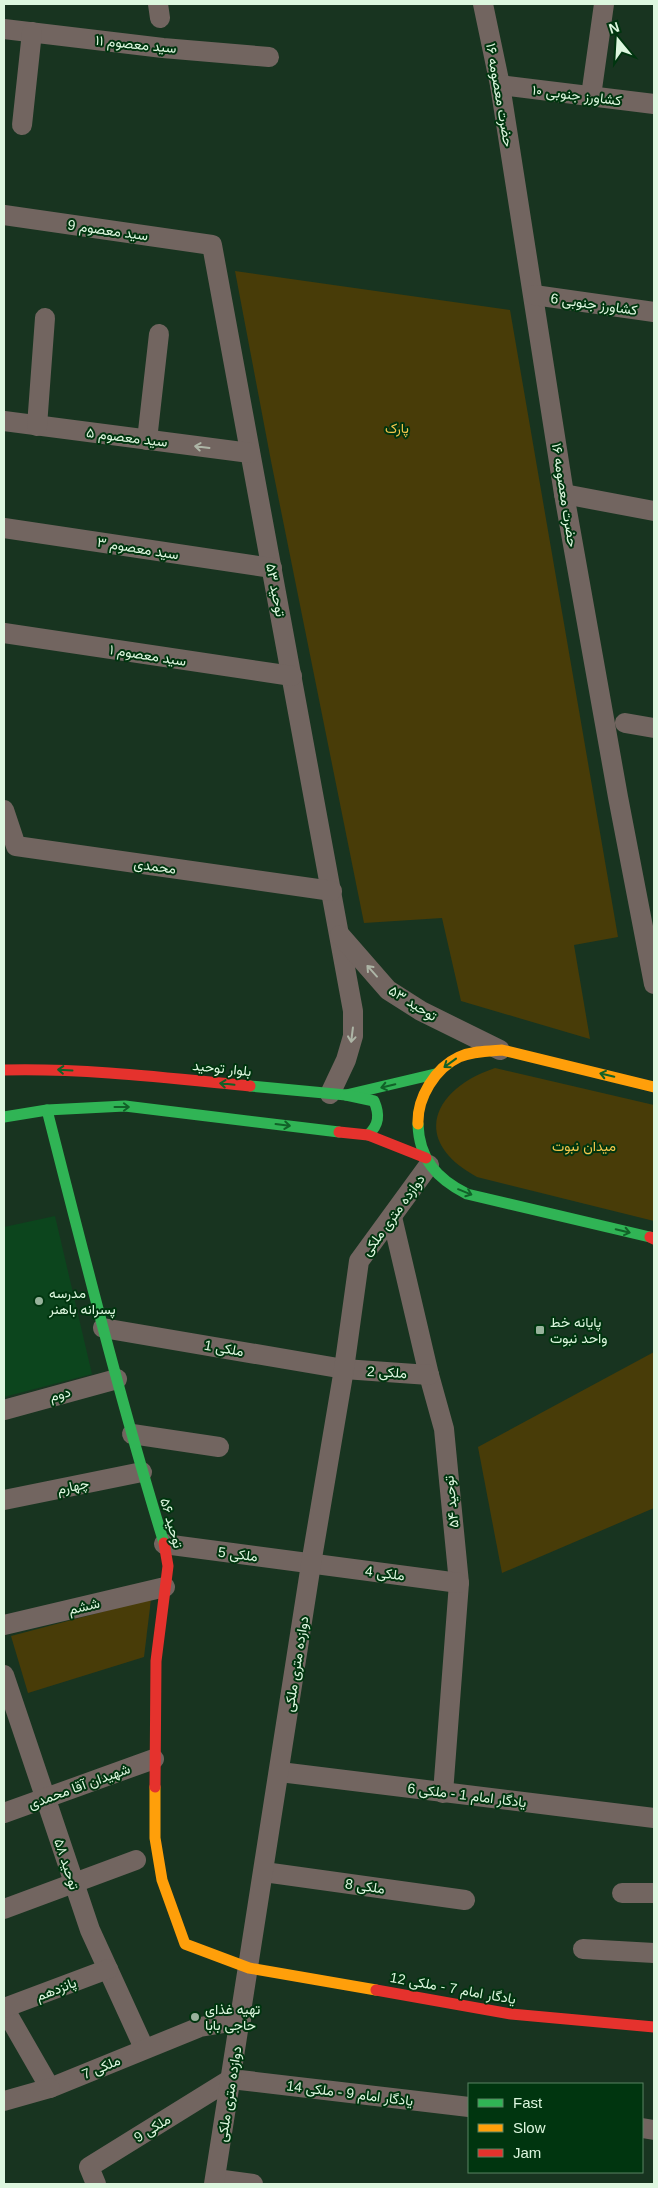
<svg xmlns="http://www.w3.org/2000/svg" width="658" height="2188" font-family="Helvetica,Vazirmatn,sans-serif">
	<style>
		.built { fill: #0c451d }
		.green { fill: #483c08 }
		.lines { fill: none; stroke-linecap: round; stroke-linejoin: round }
		.street { stroke: #726560; stroke-width: 20 }
		.fast { stroke: #30b455; stroke-width: 11 }
		.slow { stroke: #ff9f0a; stroke-width: 11 }
		.jam { stroke: #e5322d; stroke-width: 11 }
		.oneway { stroke: #adb5a6 }
		.oneway2 { stroke: #116128 }
		.poi-dot { fill: #98b39c; stroke: #00350f; stroke-width: 2 }
		.labels { text-anchor: middle; stroke-width: 4; stroke-linejoin: round; paint-order: stroke }
		.street-label { font-size: 14px; fill: #ddf7df; stroke: #00350f }
		.park-label { font-size: 14px; fill: #f3c64d; stroke: #00350f }
		.poi-label { font-size: 14px; fill: #ddf7df; stroke: #00350f; text-anchor: start }
	</style>
	<rect width="100%" height="100%" fill="#183420"/>
	<!-- built -->
	<polygon class="built" points="55,1216 92,1374 4,1397 4,1227"/>
	<!-- green -->
	<g class="green">
		<polygon points="235,271 510,310 618,937 574,945 590,1039 461,1001 442,918 364,923 271,461"/>
		<path d="M495,1068L654,1105V1221L477,1177C410,1141 432,1089 495,1068Z"/>
		<polygon points="654,1352 654,1508 502,1573 478,1447"/>
		<polygon points="151,1599 144,1657 28,1693 11,1636"/>
	</g>
	<g class="lines">
		<!-- street -->
		<g class="street">
			<polyline points="158,4 160,18"/>
			<polyline points="483,4 500,85 564,494 618,797 654,984"/>
			<polyline points="4,29 163,48 269,57"/>
			<polyline points="500,85 654,104"/>
			<polyline points="591,96 604,4"/>
			<polyline points="22,125 32,32"/>
			<polyline points="4,215 212,245 353,1011 353,1036 346,1060 330,1094"/>
			<polyline points="534,295 654,312"/>
			<polyline points="4,421 250,453"/>
			<polyline points="37,426 45,318"/>
			<polyline points="147,440 159,334"/>
			<polyline points="564,494 654,511"/>
			<polyline points="4,528 272,568"/>
			<polyline points="4,633 292,676"/>
			<polyline points="625,723 654,728"/>
			<polyline points="4,810 16,846 332,891"/>
			<polyline points="340,935 388,990 421,1011 500,1050"/>
			<polyline points="392,1217 429,1375 444,1429 459,1583 443,1793"/>
			<polyline points="103,1328 344,1369 429,1375"/>
			<polyline points="4,1410 117,1379"/>
			<polyline points="132,1434 219,1447"/>
			<polyline points="4,1500 142,1472"/>
			<polyline points="164,1544 459,1583"/>
			<polyline points="4,1625 165,1587"/>
			<polyline points="4,1675 90,1930 144,2048"/>
			<polyline points="280,1772 654,1818"/>
			<polyline points="4,1813 154,1759"/>
			<polyline points="264,1872 465,1900"/>
			<polyline points="622,1893 654,1893"/>
			<polyline points="4,1909 136,1860"/>
			<polyline points="583,1949 654,1953"/>
			<polyline points="4,2008 50,2088 200,2027 241,2020"/>
			<polyline points="4,2008 108,1969"/>
			<polyline points="4,2101 50,2088"/>
			<polyline points="642,2128 654,2130"/>
			<polyline points="216,2179 253,2184"/>
			<polyline points="96,2184 89,2167 231,2079 469,2107"/>
			<polyline points="214,2184 311,1564 344,1369 359,1261 429,1165"/>
		</g>
		<!-- fast -->
		<g class="fast">
			<polyline points="250,1086 346,1095 435,1074"/>
			<path d="M346,1095L374,1101C380,1115 379,1125 368,1135"/>
			<path d="M47,1110C84,1255 120,1400 164,1543"/>
			<polyline points="4,1117 47,1110 125,1106 339,1132"/>
			<path d="M418,1124C419,1159 437,1179 467,1194L654,1238"/>
		</g>
		<!-- slow -->
		<g class="slow">
			<path d="M418,1124C417,1098 435,1068 459,1057C473,1051 488,1051 502,1050L654,1087"/>
			<polyline points="155,1787 155,1838 162,1880 185,1944 249,1968 376,1990"/>
		</g>
		<!-- jam -->
		<g class="jam">
			<path d="M4,1070C86,1068 168,1078 250,1086"/>
			<polyline points="339,1132 368,1135 426,1158"/>
			<polyline points="650,1237 654,1239"/>
			<polyline points="155,1787 156,1661 168,1566 164,1543"/>
			<polyline points="376,1990 511,2014 654,2027"/>
		</g>
	</g>
	<!-- one-way arrows -->
	<defs><path id="oneway-shaft" d="M-6 0H5M1.5-3L5.5 0L1.5 3" fill="none" stroke-width="1.6" stroke-linecap="round" stroke-linejoin="round" transform="scale(1.25)"/></defs>
	<g class="oneway">
		<use href="#oneway-shaft" transform="translate(202 447) rotate(-173)"/>
		<use href="#oneway-shaft" transform="translate(372 971) rotate(-132)"/>
		<use href="#oneway-shaft" transform="translate(352 1035) rotate(97)"/>
	</g>
	<g class="oneway2">
		<use href="#oneway-shaft" transform="translate(450 1063) rotate(144)"/>
		<use href="#oneway-shaft" transform="translate(65 1070) rotate(-177)"/>
		<use href="#oneway-shaft" transform="translate(607 1075) rotate(-167)"/>
		<use href="#oneway-shaft" transform="translate(227 1084) rotate(-174)"/>
		<use href="#oneway-shaft" transform="translate(388 1086) rotate(167)"/>
		<use href="#oneway-shaft" transform="translate(122 1107)"/>
		<use href="#oneway-shaft" transform="translate(283 1125) rotate(7)"/>
		<use href="#oneway-shaft" transform="translate(465 1192) rotate(22)"/>
		<use href="#oneway-shaft" transform="translate(623 1231) rotate(13)"/>
	</g>
	<!-- markers -->
	<g class="poi-dot">
		<circle cx="39" cy="1301" r="5"/>
		<rect x="535" y="1325" width="10" height="10" rx="2.5"/>
		<circle cx="195" cy="2017" r="5"/>
	</g>
	<g class="labels">
		<!-- street labels -->
		<g class="street-label">
			<text transform="translate(136 44) rotate(6)" y="5">سید معصوم ۱۱</text>
			<text transform="translate(500 95) rotate(80)" y="5">حضرت معصومه ۱۶</text>
			<text transform="translate(577 95) rotate(7)" y="5">کشاورز جنوبی ۱۰</text>
			<text transform="translate(108 230) rotate(8)" y="5">سید معصوم 9</text>
			<text transform="translate(594 304) rotate(8)" y="5">کشاورز جنوبی 6</text>
			<text transform="translate(127 437) rotate(7)" y="5">سید معصوم ۵</text>
			<text transform="translate(565 495) rotate(81)" y="5">حضرت معصومه ۱۶</text>
			<text transform="translate(138 548) rotate(9)" y="5">سید معصوم ۳</text>
			<text transform="translate(276 590) rotate(79)" y="5">توحید ۵۳</text>
			<text transform="translate(148 655) rotate(9)" y="5">سید معصوم ۱</text>
			<text transform="translate(155 866) rotate(8)" y="5">محمدی</text>
			<text transform="translate(413 1003) rotate(32)" y="5">توحید ۵۳</text>
			<text transform="translate(222 1068) rotate(6)" y="5">بلوار توحید</text>
			<text transform="translate(393 1215) rotate(-54)" y="5">دوازده متری ملکی</text>
			<text transform="translate(224 1348) rotate(10)" y="5">ملکی 1</text>
			<text transform="translate(387 1372) rotate(3)" y="5">ملکی 2</text>
			<text transform="translate(60 1394) rotate(-15)" y="5">دوم</text>
			<text transform="translate(73 1486) rotate(-12)" y="5">چهارم</text>
			<text transform="translate(451 1502) rotate(-96)" y="5">توحید ۵۴</text>
			<text transform="translate(172 1523) rotate(74)" y="5">توحید ۵۶</text>
			<text transform="translate(238 1554) rotate(7)" y="5">ملکی 5</text>
			<text transform="translate(385 1573) rotate(7)" y="5">ملکی 4</text>
			<text transform="translate(84 1606) rotate(-13)" y="5">ششم</text>
			<text transform="translate(296 1664) rotate(-81)" y="5">دوازده متری ملکی</text>
			<text transform="translate(79 1786) rotate(-20)" y="5">شهیدان آقا محمدی</text>
			<text transform="translate(467 1795) rotate(7)" y="5">یادگار امام 1 - ملکی 6</text>
			<text transform="translate(67 1864) rotate(72)" y="5">توحید ۵۸</text>
			<text transform="translate(365 1886) rotate(8)" y="5">ملکی 8</text>
			<text transform="translate(453 1988) rotate(10)" y="5">یادگار امام 7 - ملکی 12</text>
			<text transform="translate(56 1989) rotate(-21)" y="5">پانزدهم</text>
			<text transform="translate(101 2067) rotate(-23)" y="5">ملکی 7</text>
			<text transform="translate(350 2093) rotate(7)" y="5">یادگار امام 9 - ملکی 14</text>
			<text transform="translate(229 2094) rotate(-81)" y="5">دوازده متری ملکی</text>
			<text transform="translate(152 2128) rotate(-32)" y="5">ملکی 9</text>
		</g>
		<!-- park labels -->
		<g class="park-label">
			<text x="397" y="433">پارک</text>
			<text x="584" y="1151">میدان نبوت</text>
		</g>
		<!-- poi labels -->
		<g class="poi-label">
			<text x="49" y="1298">مدرسه<tspan x="49" dy="16">پسرانه باهنر</tspan></text>
			<text x="550" y="1327">پایانه خط<tspan x="550" dy="16">واحد نبوت</tspan></text>
			<text x="205" y="2014">تهیه غذای<tspan x="205" dy="16">حاجی بابا</tspan></text>
		</g>
	</g>
	<!-- border -->
	<rect width="658" height="2188" fill="none" stroke="#ddf7df" stroke-width="10"/>
	<!-- legend -->
	<rect x="468" y="2083" width="175" height="90" fill="#00350f" stroke="#588362"/>
	<rect x="478" y="2099" width="25" height="8" fill="#30b455" stroke="#588362"/>
	<text x="513" y="2108" font-size="15" fill="#ddf7df">Fast</text>
	<rect x="478" y="2124" width="25" height="8" fill="#ff9f0a" stroke="#588362"/>
	<text x="513" y="2133" font-size="15" fill="#ddf7df">Slow</text>
	<rect x="478" y="2149" width="25" height="8" fill="#e5322d" stroke="#588362"/>
	<text x="513" y="2158" font-size="15" fill="#ddf7df">Jam</text>
	<!-- north arrow -->
	<g transform="translate(618 40) rotate(342)" stroke="#00350f" stroke-width="4" paint-order="stroke">
	<path d="M0-4L9 19L0 12L-9 19Z" fill="#ddf7df"/>
	<text y="-8" font-size="14" font-weight="bold" text-anchor="middle" fill="#ddf7df">N</text>
	</g>
</svg>
